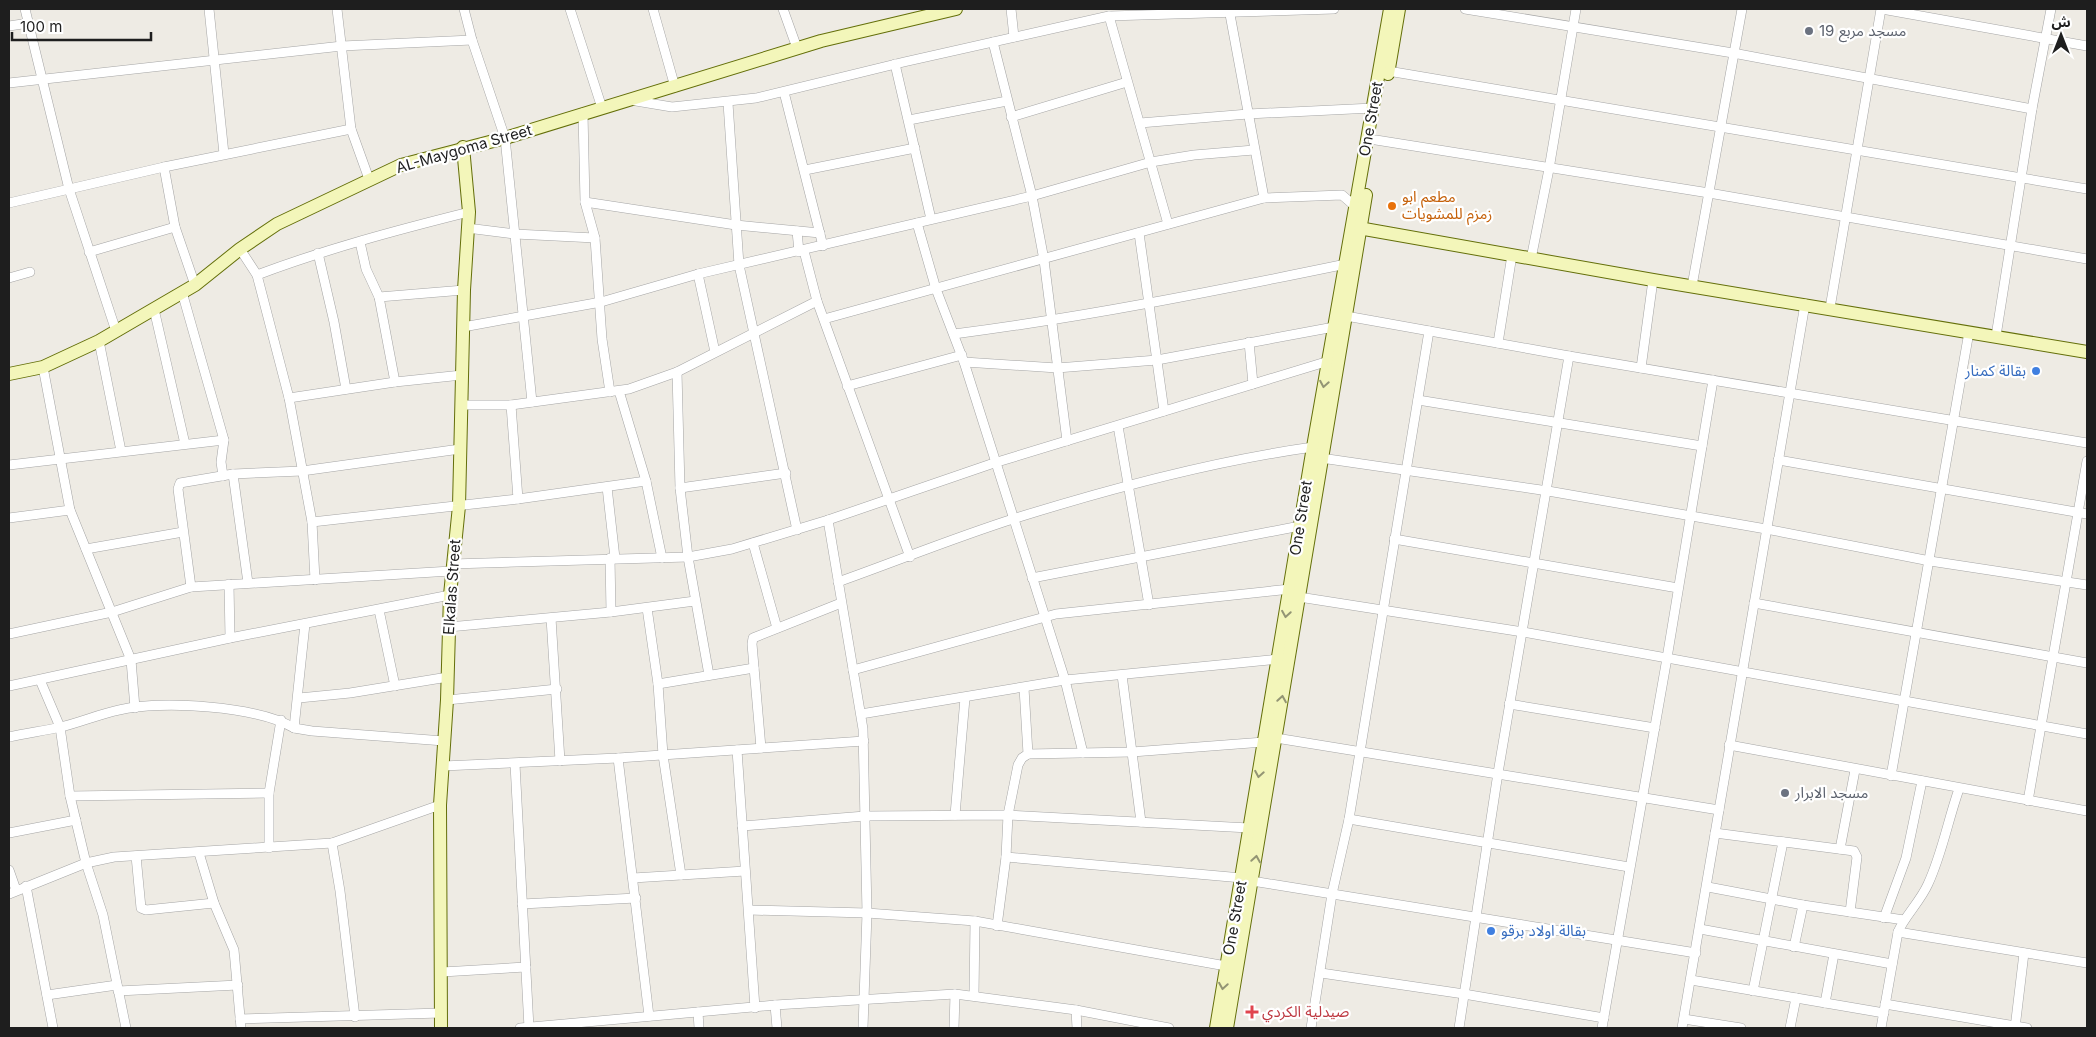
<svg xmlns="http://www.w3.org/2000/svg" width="2096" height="1037" font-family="Inter,'Noto Sans Arabic',sans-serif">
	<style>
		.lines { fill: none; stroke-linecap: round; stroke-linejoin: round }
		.street-casing { stroke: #a5a5a5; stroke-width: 10 }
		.secondary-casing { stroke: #646f0a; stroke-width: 14 }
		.street { stroke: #fff; stroke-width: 9 }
		.secondary { stroke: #f3f6ba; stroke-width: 12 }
		.oneway { stroke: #939574 }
		.worship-dot { fill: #6b7280; stroke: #fff; stroke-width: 2 }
		.food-dot { fill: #e8710a; stroke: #fff; stroke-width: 2 }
		.shop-dot { fill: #3f7fe0; stroke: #fff; stroke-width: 2 }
		.health-dot { fill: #e0444e; stroke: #fff; stroke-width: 2 }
		.labels { text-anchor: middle; stroke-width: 4.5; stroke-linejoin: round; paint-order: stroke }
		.worship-label { font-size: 15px; fill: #5b616d; stroke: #fff; text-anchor: start }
		.street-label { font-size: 15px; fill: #1e1e1e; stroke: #fff }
		.food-label { font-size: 15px; fill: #c56008; stroke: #fff; text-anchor: start }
		.shop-label { font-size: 15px; fill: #366cbe; stroke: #fff; text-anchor: end }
		.health-label { font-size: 15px; fill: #be3a42; stroke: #fff; text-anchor: start }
	</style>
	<rect width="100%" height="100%" fill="#eeebe4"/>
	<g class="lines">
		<!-- street casing -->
		<g class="street-casing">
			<g id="street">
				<polyline points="25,9 69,189 116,331"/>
				<polyline points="209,9 224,154"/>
				<polyline points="337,9 351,129 369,179"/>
				<polyline points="464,9 472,40 505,138 532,402"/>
				<polyline points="570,9 602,108"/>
				<polyline points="653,9 675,87"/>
				<polyline points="783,9 797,48"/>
				<polyline points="1011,9 1014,37"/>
				<polyline points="1229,9 1264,198"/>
				<polyline points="1465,9 1733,53 2032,109"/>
				<polyline points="1882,9 2087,46"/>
				<polyline points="1109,16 1168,224"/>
				<polyline points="9,26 29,23"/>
				<polyline points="993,42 1032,196 1044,260 1067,441"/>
				<polyline points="895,64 931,219"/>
				<polyline points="1388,71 2087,189"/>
				<polyline points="9,83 342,46 472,40"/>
				<polyline points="784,92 823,246"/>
				<polyline points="630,100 672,107 756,98 904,62 1109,16 1334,9"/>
				<polyline points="728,103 739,265 797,530"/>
				<polyline points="583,113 585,202 595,238 602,339 610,392"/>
				<polyline points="1011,117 1127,82"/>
				<polyline points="909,120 1007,101"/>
				<polyline points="1140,123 1248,114 1373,108"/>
				<polyline points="1376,140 1709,193 2087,259"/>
				<polyline points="164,167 175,227 195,285"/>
				<polyline points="805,170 915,148"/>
				<polyline points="585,202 736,225 820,233"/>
				<polyline points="9,203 164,167 351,129"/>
				<polyline points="917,223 936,289 964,362 1065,680 1083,753"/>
				<polyline points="467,228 515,234 595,238"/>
				<polyline points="797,231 799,252"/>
				<polyline points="1139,233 1164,411"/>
				<polyline points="360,242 366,269 379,297 395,382"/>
				<polyline points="240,249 257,275 289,398 312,522 315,580"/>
				<polyline points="804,251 817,301 910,557"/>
				<polyline points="89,252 175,227"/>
				<polyline points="318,253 334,322 346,389"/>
				<polyline points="1531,259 1549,169 1576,9"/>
				<polyline points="698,274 715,352"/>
				<path d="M257,275C326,249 397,230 469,212"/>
				<polyline points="9,278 30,272"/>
				<polyline points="1692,286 1742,9"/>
				<polyline points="182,292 224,440 221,462 223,476"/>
				<polyline points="379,297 464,290"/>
				<polyline points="1830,308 1881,9"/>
				<polyline points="154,309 185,444"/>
				<polyline points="1346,316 1569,356 2087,443"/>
				<polyline points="824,319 1264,198 1342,195 1357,208"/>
				<polyline points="463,327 601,302 698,274 1032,196 1151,162 1194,155 1254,150"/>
				<path d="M954,334C1086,317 1215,291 1346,264"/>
				<polyline points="1996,336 2032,109 2051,9"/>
				<polyline points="99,341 121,451"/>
				<polyline points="1249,342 1253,384"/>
				<polyline points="1498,343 1512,255"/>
				<polyline points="964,362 1057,368 1157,360 1334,327"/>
				<polyline points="43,367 70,510 131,660 135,708"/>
				<polyline points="1641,368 1653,280"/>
				<polyline points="677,372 680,488 688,557 709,675"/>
				<polyline points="847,386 962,355"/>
				<polyline points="619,391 646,481 662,558"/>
				<polyline points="289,398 395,382 462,375"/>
				<polyline points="1418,400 1702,446"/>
				<polyline points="463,405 511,405 629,389 677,372 817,301"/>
				<polyline points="511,405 518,499"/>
				<polyline points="1118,426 1149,605"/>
				<polyline points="1321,458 1548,491 1766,529 1930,561 2087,585"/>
				<polyline points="1778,460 2087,514"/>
				<polyline points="9,465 224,440"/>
				<polyline points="233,474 248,583"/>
				<polyline points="607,487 615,558"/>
				<polyline points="680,488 786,473"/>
				<polyline points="9,518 70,510"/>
				<polyline points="828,520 863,729 867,913 863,1028"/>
				<polyline points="312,522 518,499 646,481"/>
				<polyline points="1394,539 1678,588"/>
				<polyline points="753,543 777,628"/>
				<polyline points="86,549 183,532"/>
				<polyline points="610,558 611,612"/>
				<polyline points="452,564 688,557 732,549 828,520 994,463 1332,360"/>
				<polyline points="1032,578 1300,526"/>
				<path d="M838,582C897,561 956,537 1016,518C1112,488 1213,461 1313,447"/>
				<polyline points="229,584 230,638"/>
				<polyline points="191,587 178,489 180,483 233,474 302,471 460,449"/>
				<polyline points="1299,597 1523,632 2087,734"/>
				<polyline points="1754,603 2087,663"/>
				<polyline points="647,608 658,684 663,755 681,875"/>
				<polyline points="379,610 395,686"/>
				<polyline points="551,618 560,761"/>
				<polyline points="305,624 294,728 312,731 444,741"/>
				<polyline points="449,627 611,612 695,601"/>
				<polyline points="9,634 112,612 191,587 451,571"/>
				<polyline points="853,670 1056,614 1290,589"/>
				<polyline points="1122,675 1141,822"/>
				<polyline points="40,680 60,727 70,796 86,863 103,915 126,1028"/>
				<polyline points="658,684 754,668"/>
				<polyline points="9,686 230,638 450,595"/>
				<polyline points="299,698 350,693 448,677"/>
				<polyline points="447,700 557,689"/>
				<polyline points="1509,704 1655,728"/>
				<polyline points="861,714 1065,680 1279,659"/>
				<path d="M9,737C26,733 44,731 61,727C81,722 100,714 119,710C162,700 257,706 294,728"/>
				<polyline points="1276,738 1719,810"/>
				<polyline points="1729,745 2087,811"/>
				<polyline points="761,748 752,644 753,638 841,603"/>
				<polyline points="737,750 755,1008"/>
				<polyline points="1028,754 1132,752 1264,742"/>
				<polyline points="618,758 649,1016"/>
				<polyline points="515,764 529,1028"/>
				<polyline points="443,766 618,758 864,741"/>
				<polyline points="1891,776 1969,332"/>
				<polyline points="70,796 269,793"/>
				<polyline points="2028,801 2087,461"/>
				<polyline points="955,815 965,698"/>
				<polyline points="1349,819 1629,867"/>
				<polyline points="742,826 865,816 1008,815 1249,828"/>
				<polyline points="9,833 76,820"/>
				<polyline points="1715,833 1854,851 1857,857 1850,912"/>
				<polyline points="332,843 340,891 355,1017"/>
				<polyline points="269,848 269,793 281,720"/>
				<polyline points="1840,849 1855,770"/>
				<polyline points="199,853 214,903 234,950 241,1028"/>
				<polyline points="136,856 141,908 146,910 214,903"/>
				<polyline points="1006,857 1242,878"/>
				<polyline points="9,870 16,890"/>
				<polyline points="633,878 745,871"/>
				<polyline points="1252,881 1696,953"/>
				<polyline points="26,886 53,1028"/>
				<polyline points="1708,887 1803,905 1904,920"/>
				<polyline points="9,894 86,863 114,857 332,843 440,805"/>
				<polyline points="522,904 636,898"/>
				<polyline points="749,910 867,913 975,921 1226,966"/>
				<polyline points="1884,918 1906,858 1922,781"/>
				<polyline points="997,926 1006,857 1008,815 1018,765 1022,758 1028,754 1024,688"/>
				<polyline points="1700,929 1892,964"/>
				<polyline points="1898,932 2087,963"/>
				<polyline points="1794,947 1803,905"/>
				<polyline points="442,972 526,967"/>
				<polyline points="1321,973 1464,994 1604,1018"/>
				<polyline points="1691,980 1884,1013"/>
				<polyline points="118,991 238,985"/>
				<polyline points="1753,991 1783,842"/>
				<polyline points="47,995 117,985"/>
				<polyline points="974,995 975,921"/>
				<polyline points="1825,1003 1834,954"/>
				<polyline points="1885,1004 2027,1028"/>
				<polyline points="775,1005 777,1028"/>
				<polyline points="1076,1010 1077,1028"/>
				<polyline points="698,1012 699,1028"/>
				<polyline points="240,1019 441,1013"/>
				<polyline points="1684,1019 1741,1028"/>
				<polyline points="520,1028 775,1005 955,994 1076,1010 1169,1028"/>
				<polyline points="954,1028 955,994"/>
				<polyline points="1311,1028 1332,894 1349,819 1429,331"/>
				<polyline points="1459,1028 1498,773 1569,356"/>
				<polyline points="1602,1028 1667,658 1713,380"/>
				<polyline points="1682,1028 1805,304"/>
				<polyline points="1790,1028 1796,998"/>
				<path d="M1881,1028L1898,932C1904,917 1920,902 1928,884C1942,854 1948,820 1959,789"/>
				<polyline points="2015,1028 2024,953"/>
			</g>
		</g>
		<!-- secondary casing -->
		<g class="secondary-casing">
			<g id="secondary">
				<polyline points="1388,74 1399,9"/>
				<polyline points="1353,227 1653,280 2087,352"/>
				<polyline points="9,374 43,367 99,341 195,285 240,249 277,224 401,165 505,138 821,41 956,9"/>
				<polyline points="441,1028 440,805 447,700 450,595 459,506 464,290 469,212 463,147"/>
				<polyline points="1216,1028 1313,447 1390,9"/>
				<polyline points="1227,1028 1366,195"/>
			</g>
		</g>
		<!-- street -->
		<use href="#street" class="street"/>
		<!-- secondary -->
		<use href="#secondary" class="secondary"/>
	</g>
	<!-- one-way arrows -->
	<defs><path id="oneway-chevron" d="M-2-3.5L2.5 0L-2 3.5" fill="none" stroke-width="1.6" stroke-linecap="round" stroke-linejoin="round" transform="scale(1.25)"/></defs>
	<g class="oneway">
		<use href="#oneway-chevron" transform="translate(1324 384) rotate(100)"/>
		<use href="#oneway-chevron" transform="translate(1286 614) rotate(99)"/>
		<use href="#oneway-chevron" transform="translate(1282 699) rotate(-81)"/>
		<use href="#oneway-chevron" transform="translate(1259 774) rotate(100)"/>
		<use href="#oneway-chevron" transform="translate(1256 859) rotate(-81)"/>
		<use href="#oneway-chevron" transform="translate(1223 986) rotate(99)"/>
	</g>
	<!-- markers -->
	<g class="worship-dot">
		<circle cx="1809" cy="31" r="5"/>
		<circle cx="1785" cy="793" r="5"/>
	</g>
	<circle class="food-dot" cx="1392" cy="206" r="5"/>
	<g class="shop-dot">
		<circle cx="2036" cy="371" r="5"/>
		<circle cx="1491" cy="931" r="5"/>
	</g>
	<path class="health-dot" d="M1249.5 1004.5h5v5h5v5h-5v5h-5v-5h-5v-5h5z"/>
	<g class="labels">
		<!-- worship labels -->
		<g class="worship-label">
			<text x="1819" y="36">مسجد مربع 19</text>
			<text x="1795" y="798">مسجد الابرار</text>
		</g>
		<!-- street labels -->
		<g class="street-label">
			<text transform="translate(1371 119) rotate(-80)" y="5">One Street</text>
			<text transform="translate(464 149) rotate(-16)" y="5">AL-Maygoma Street</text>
			<text transform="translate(1301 518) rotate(-81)" y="5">One Street</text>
			<text transform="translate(452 587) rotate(-86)" y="5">Elkalas Street</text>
			<text transform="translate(1235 918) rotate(-80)" y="5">One Street</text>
		</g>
		<!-- food labels -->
		<g class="food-label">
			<text x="1402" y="202">مطعم ابو<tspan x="1402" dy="17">زمزم للمشويات</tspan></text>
		</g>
		<!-- shop labels -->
		<g class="shop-label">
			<text x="2026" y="376">بقالة كمنار</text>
			<text x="1501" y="936" text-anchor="start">بقالة اولاد برقو</text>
		</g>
		<!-- health labels -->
		<g class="health-label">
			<text x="1262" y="1017">صيدلية الكردي</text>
		</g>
	</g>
	<!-- border -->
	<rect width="2096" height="1037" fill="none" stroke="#1e1e1e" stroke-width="20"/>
	<!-- north arrow -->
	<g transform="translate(2061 35)" stroke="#ffffff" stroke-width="4" paint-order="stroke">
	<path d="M0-4L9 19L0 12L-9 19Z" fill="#1e1e1e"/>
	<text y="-8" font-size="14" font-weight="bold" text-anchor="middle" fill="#1e1e1e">ش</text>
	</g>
	<!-- scale -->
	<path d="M12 32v8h139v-8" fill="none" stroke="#1e1e1e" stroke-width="2.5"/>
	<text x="20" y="32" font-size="15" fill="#1e1e1e" stroke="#ffffff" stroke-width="4" paint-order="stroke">100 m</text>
</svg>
